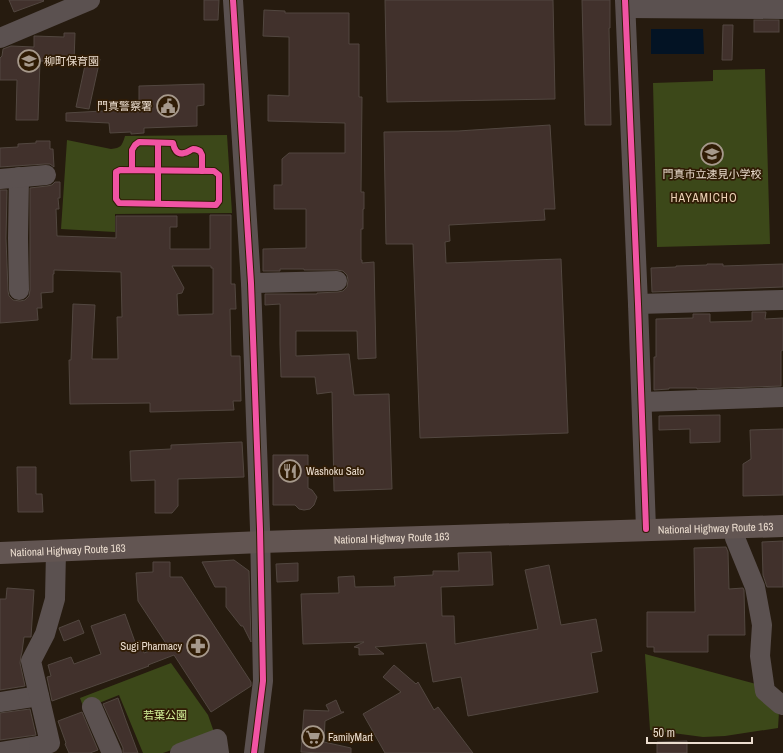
<svg xmlns="http://www.w3.org/2000/svg" width="783" height="753" font-family="'Archivo Narrow','Noto Sans JP',sans-serif">
	<style>
		.green { fill: #3c4819 }
		.water { fill: #031324 }
		.building { fill: #41312c; stroke: #524740; fill-rule: evenodd }
		.lines { fill: none; stroke-linecap: round; stroke-linejoin: round }
		.minor { stroke: #5b5150; stroke-width: 20 }
		.highway { stroke: #625552; stroke-width: 22 }
		.cycleway-casing { stroke: #301c05; stroke-width: 8 }
		.cycleway { stroke: #f153a3; stroke-width: 6 }
		.labels { text-anchor: middle; stroke-width: 3.5; stroke-linejoin: round; paint-order: stroke }
		.poi-label { font-size: 11px; fill: #ebddcf; stroke: #301c05; text-anchor: start }
		.street-label { font-size: 11px; fill: #ebddcf; stroke: #301c05 }
		.park-label { font-size: 11px; fill: #d3f098; stroke: #301c05 }
		.neighbourhood-label { font-size: 12px; letter-spacing: 1px; fill: #eed3b7; stroke: #301c05 }
	</style>
	<rect width="100%" height="100%" fill="#261b0f"/>
	<!-- green -->
	<g class="green">
		<polygon points="765,69 770,244 657,247 653,83 713,81 713,70"/>
		<path d="M227,135L232,213L115,214V232L61,229L67,140L111,149C121,148 122,146 125,136Z"/>
		<polygon points="645,654 756,684 779,712 778,728 725,736 703,737 650,730"/>
		<polygon points="171,663 208,715 215,735 163,753 143,753 119,695 84,709 80,698"/>
	</g>
	<!-- water -->
	<polygon class="water" points="651,29 703,29 704,54 651,54"/>
	<!-- building -->
	<g class="building">
		<polygon points="9,0 43,0 44,1 14,12"/>
		<polygon points="204,0 219,0 218,20 204,20"/>
		<polygon points="385,0 553,0 555,99 387,102"/>
		<polygon points="582,0 610,0 610,28 609,28 611,125 585,125"/>
		<polygon points="264,10 285,11 285,13 349,13 349,44 359,44 359,97 362,97 361,192 364,192 364,209 363,209 363,229 361,229 361,260 362,260 362,263 374,262 376,358 358,359 357,331 296,331 296,356 349,354 354,395 389,394 392,489 334,491 332,392 317,394 315,377 281,377 280,344 280,304 265,305 265,294 317,294 317,293 338,292 343,291 347,287 348,280 347,275 343,271 337,270 304,270 304,269 280,269 280,271 263,271 263,249 306,248 306,209 274,209 274,185 282,185 282,159 289,153 345,153 345,123 268,121 268,95 289,96 289,37 263,36"/>
		<rect x="754" y="20" width="25" height="12"/>
		<polygon points="723,25 733,25 732,60 722,60"/>
		<polygon points="64,33 75,33 74,62 40,61 38,120 16,120 17,80 0,80 0,58 2,56 3,49 11,46 34,47 34,36 64,37"/>
		<polygon points="87,56 100,59 89,109 76,107"/>
		<polygon points="204,84 204,105 197,106 197,126 144,128 144,133 131,134 131,132 110,133 109,123 66,121 66,113 139,109 139,86"/>
		<polygon points="550,125 555,209 544,209 545,220 449,225 450,241 445,242 446,263 561,259 568,433 420,438 413,244 386,244 384,132 458,131"/>
		<polygon points="36,141 50,141 50,149 53,149 54,167 50,164 45,164 0,167 0,148 18,147 18,144 36,143"/>
		<path d="M55,182H60V198H58L59,209H56L57,236L116,238V216H177V227H170V249H210V215H231V284H235L236,309H230L231,356H240L241,401H233L234,410L150,412V403L70,404L69,360H71L73,304L95,305L92,359H118L117,317H122L121,272L54,270V274H53V292L41,293L42,308H37L38,320L0,323V190H7L6,238L8,291L9,296L13,300L20,301L25,300L29,296L30,290V188L47,186L52,185ZM172,266H211V268H213V314L178,315L177,294L182,293L184,288Z"/>
		<polygon points="707,264 723,264 723,266 783,264 783,287 652,292 651,268 676,267 676,266 707,265"/>
		<polygon points="752,312 766,312 765,319 783,318 783,350 781,351 781,386 697,389 697,388 669,388 669,389 654,390 654,357 656,357 656,319 693,318 693,314 710,314 710,322 752,321"/>
		<polygon points="720,415 720,442 690,443 690,429 659,430 659,416"/>
		<polygon points="783,429 783,495 743,496 743,464 751,459 750,430"/>
		<polygon points="242,442 244,477 178,479 178,506 172,513 155,513 155,480 131,481 130,451 171,449 171,445"/>
		<polygon points="273,455 308,455 308,488 312,490 317,497 314,505 310,509 304,510 299,509 295,505 273,505"/>
		<polygon points="17,467 36,467 36,494 42,494 43,512 18,512"/>
		<polygon points="783,541 783,587 767,587 763,575 762,542"/>
		<polygon points="726,547 728,552 729,589 743,588 744,590 745,635 708,635 708,652 654,652 654,647 647,647 647,612 695,612 694,548"/>
		<polygon points="491,552 493,585 441,587 442,616 454,616 455,644 538,629 525,570 549,565 561,625 596,619 602,651 591,653 598,692 468,716 461,677 433,682 426,643 375,647 384,654 359,655 359,648 354,647 364,642 303,644 301,594 339,593 338,577 354,576 355,587 395,586 394,577 433,575 433,571 459,571 458,553"/>
		<polygon points="234,560 249,571 251,642 243,626 241,626 226,607 226,587 215,587 202,562"/>
		<polygon points="153,562 170,562 170,577 182,577 251,682 251,686 211,712 174,655 148,665 149,666 52,701 47,677 51,676 48,665 71,657 74,664 101,654 91,626 125,614 135,642 140,641 144,653 167,645 138,601 136,573 153,572"/>
		<polygon points="298,563 298,581 277,582 276,564"/>
		<polygon points="7,588 34,590 31,637 24,637 22,652 21,656 20,663 25,686 0,690 0,599 6,599"/>
		<polygon points="79,620 84,633 64,641 59,628"/>
		<polygon points="394,665 416,684 418,682 434,710 438,707 473,753 385,753 363,714 401,692 383,677"/>
		<polygon points="118,698 125,718 138,753 123,753 123,748 103,704"/>
		<polygon points="336,700 341,712 344,712 325,721 324,742 351,748 351,753 321,753 301,752 304,710 329,711 326,705"/>
		<polygon points="30,709 36,735 0,740 0,713"/>
		<polygon points="82,712 98,750 90,753 69,753 65,744 66,743 58,721"/>
		<polygon points="687,741 687,753 657,753 657,742"/>
	</g>
	<g class="lines">
		<!-- minor -->
		<g class="minor">
			<polyline points="233,0 251,283 260,529 263,681 254,753"/>
			<polyline points="625,0 638,304 646,529"/>
			<polyline points="626,8 783,9"/>
			<polyline points="0,38 90,0"/>
			<polyline points="19,177 18,238 19,290"/>
			<polyline points="0,179 46,175"/>
			<polyline points="251,283 337,281"/>
			<polyline points="638,304 783,300"/>
			<polyline points="642,402 783,397"/>
			<polyline points="733,527 735,538 755,587 762,625 760,656 765,691 780,704 783,705"/>
			<polyline points="0,702 39,696"/>
			<polyline points="92,707 112,753"/>
			<polyline points="0,752 39,746"/>
			<polyline points="40,753 39,746 50,743 31,661 45,634 55,599 56,551"/>
			<polyline points="180,753 217,739 219,753"/>
		</g>
		<!-- highway -->
		<path class="highway" id="s1" d="M0,553L261,542L783,526"/>
		<!-- cycleway casing -->
		<g class="cycleway-casing">
			<g id="cycleway">
				<polyline points="233,0 251,283 260,529 263,681 254,753"/>
				<polyline points="625,0 638,304 646,529"/>
				<polygon points="120,170 214,171 219,175 219,201 216,205 119,203 116,199 116,172"/>
				<path d="M132,170V150L135,145L139,142L173,143C174,149 177,155 184,153C187,153 190,150 193,149C197,149 197,150 200,151L202,155V171"/>
				<polyline points="158,203 158,143"/>
			</g>
		</g>
		<!-- cycleway -->
		<use href="#cycleway" class="cycleway"/>
	</g>
	<!-- icons -->
	<defs>
		<g id="school-ring" transform="scale(1.15)"><circle r="9.5" fill="#301c05" stroke="#a6998c" stroke-width="1.5"/><path d="M0-5L7-2L0 1L-7-2ZM-4 1L0 2.5L4 1V4Q0 6-4 4Z" fill="#a6998c"/></g>
		<g id="civic-ring" transform="scale(1.15)"><circle r="9.5" fill="#301c05" stroke="#a6998c" stroke-width="1.5"/><path d="M-.6-6.5H3V-4.5H.6V-3L4-1V1h2V6H-6V1h2V-1L-.6-3ZM-1.2 2.5V6h2.4V2.5Z" fill="#a6998c"/></g>
		<g id="restaurant-ring" transform="scale(1.15)"><circle r="9.5" fill="#301c05" stroke="#a6998c" stroke-width="1.5"/><path d="M-5-6h1v4h1v-4h1v4h1v-4h1v5L-1.5 .5V6h-2V.5L-5-1ZM5-6V6H3V1.5H1.5Q1.5-4 5-6Z" fill="#a6998c"/></g>
		<g id="pharmacy-ring" transform="scale(1.15)"><circle r="9.5" fill="#301c05" stroke="#a6998c" stroke-width="1.5"/><path d="M-2-6h4v4h4v4h-4v4h-4v-4h-4v-4h4Z" fill="#a6998c"/></g>
		<g id="supermarket-ring" transform="scale(1.15)"><circle r="9.5" fill="#301c05" stroke="#a6998c" stroke-width="1.5"/><path d="M-6-5.5h2.5l.6 2H6L4.5 2H-2.5L-4.4-4H-6ZM-1.5 3.2a1.3 1.3 0 1 0 .1 0ZM3 3.2a1.3 1.3 0 1 0 .1 0Z" fill="#a6998c"/></g>
	</defs>
	<g fill-rule="evenodd">
		<use href="#school-ring" x="29" y="61"/>
		<use href="#civic-ring" x="168" y="106"/>
		<use href="#school-ring" x="712" y="154"/>
		<use href="#restaurant-ring" x="290" y="471"/>
		<use href="#pharmacy-ring" x="198" y="646"/>
		<use href="#supermarket-ring" x="313" y="737"/>
	</g>
	<g class="labels">
		<!-- poi labels -->
		<g class="poi-label">
			<text x="44" y="65">柳町保育園</text>
			<text x="152" y="110" text-anchor="end">門真警察署</text>
			<text x="712" y="178" text-anchor="middle">門真市立速見小学校</text>
			<text x="306" y="475">Washoku Sato</text>
			<text x="182" y="650" text-anchor="end">Sugi Pharmacy</text>
			<text x="328" y="741">FamilyMart</text>
		</g>
		<!-- street labels -->
		<g class="street-label">
			<text dy="4" stroke="none"><textPath href="#s1" startOffset="716">National Highway Route 163</textPath></text>
			<text dy="4" stroke="none"><textPath href="#s1" startOffset="392">National Highway Route 163</textPath></text>
			<text dy="4" stroke="none"><textPath href="#s1" startOffset="68">National Highway Route 163</textPath></text>
		</g>
		<!-- park labels -->
		<g class="park-label">
			<text x="165" y="719">若葉公園</text>
		</g>
		<!-- neighbourhood labels -->
		<g class="neighbourhood-label">
			<text x="704" y="202">HAYAMICHO</text>
		</g>
	</g>
	<!-- scale -->
	<path d="M647 737v6h105v-6" fill="none" stroke="#ebddcf" stroke-width="2"/>
	<text x="653" y="737" font-size="12" fill="#ebddcf" stroke="#301c05" stroke-width="3" paint-order="stroke">50 m</text>
</svg>
